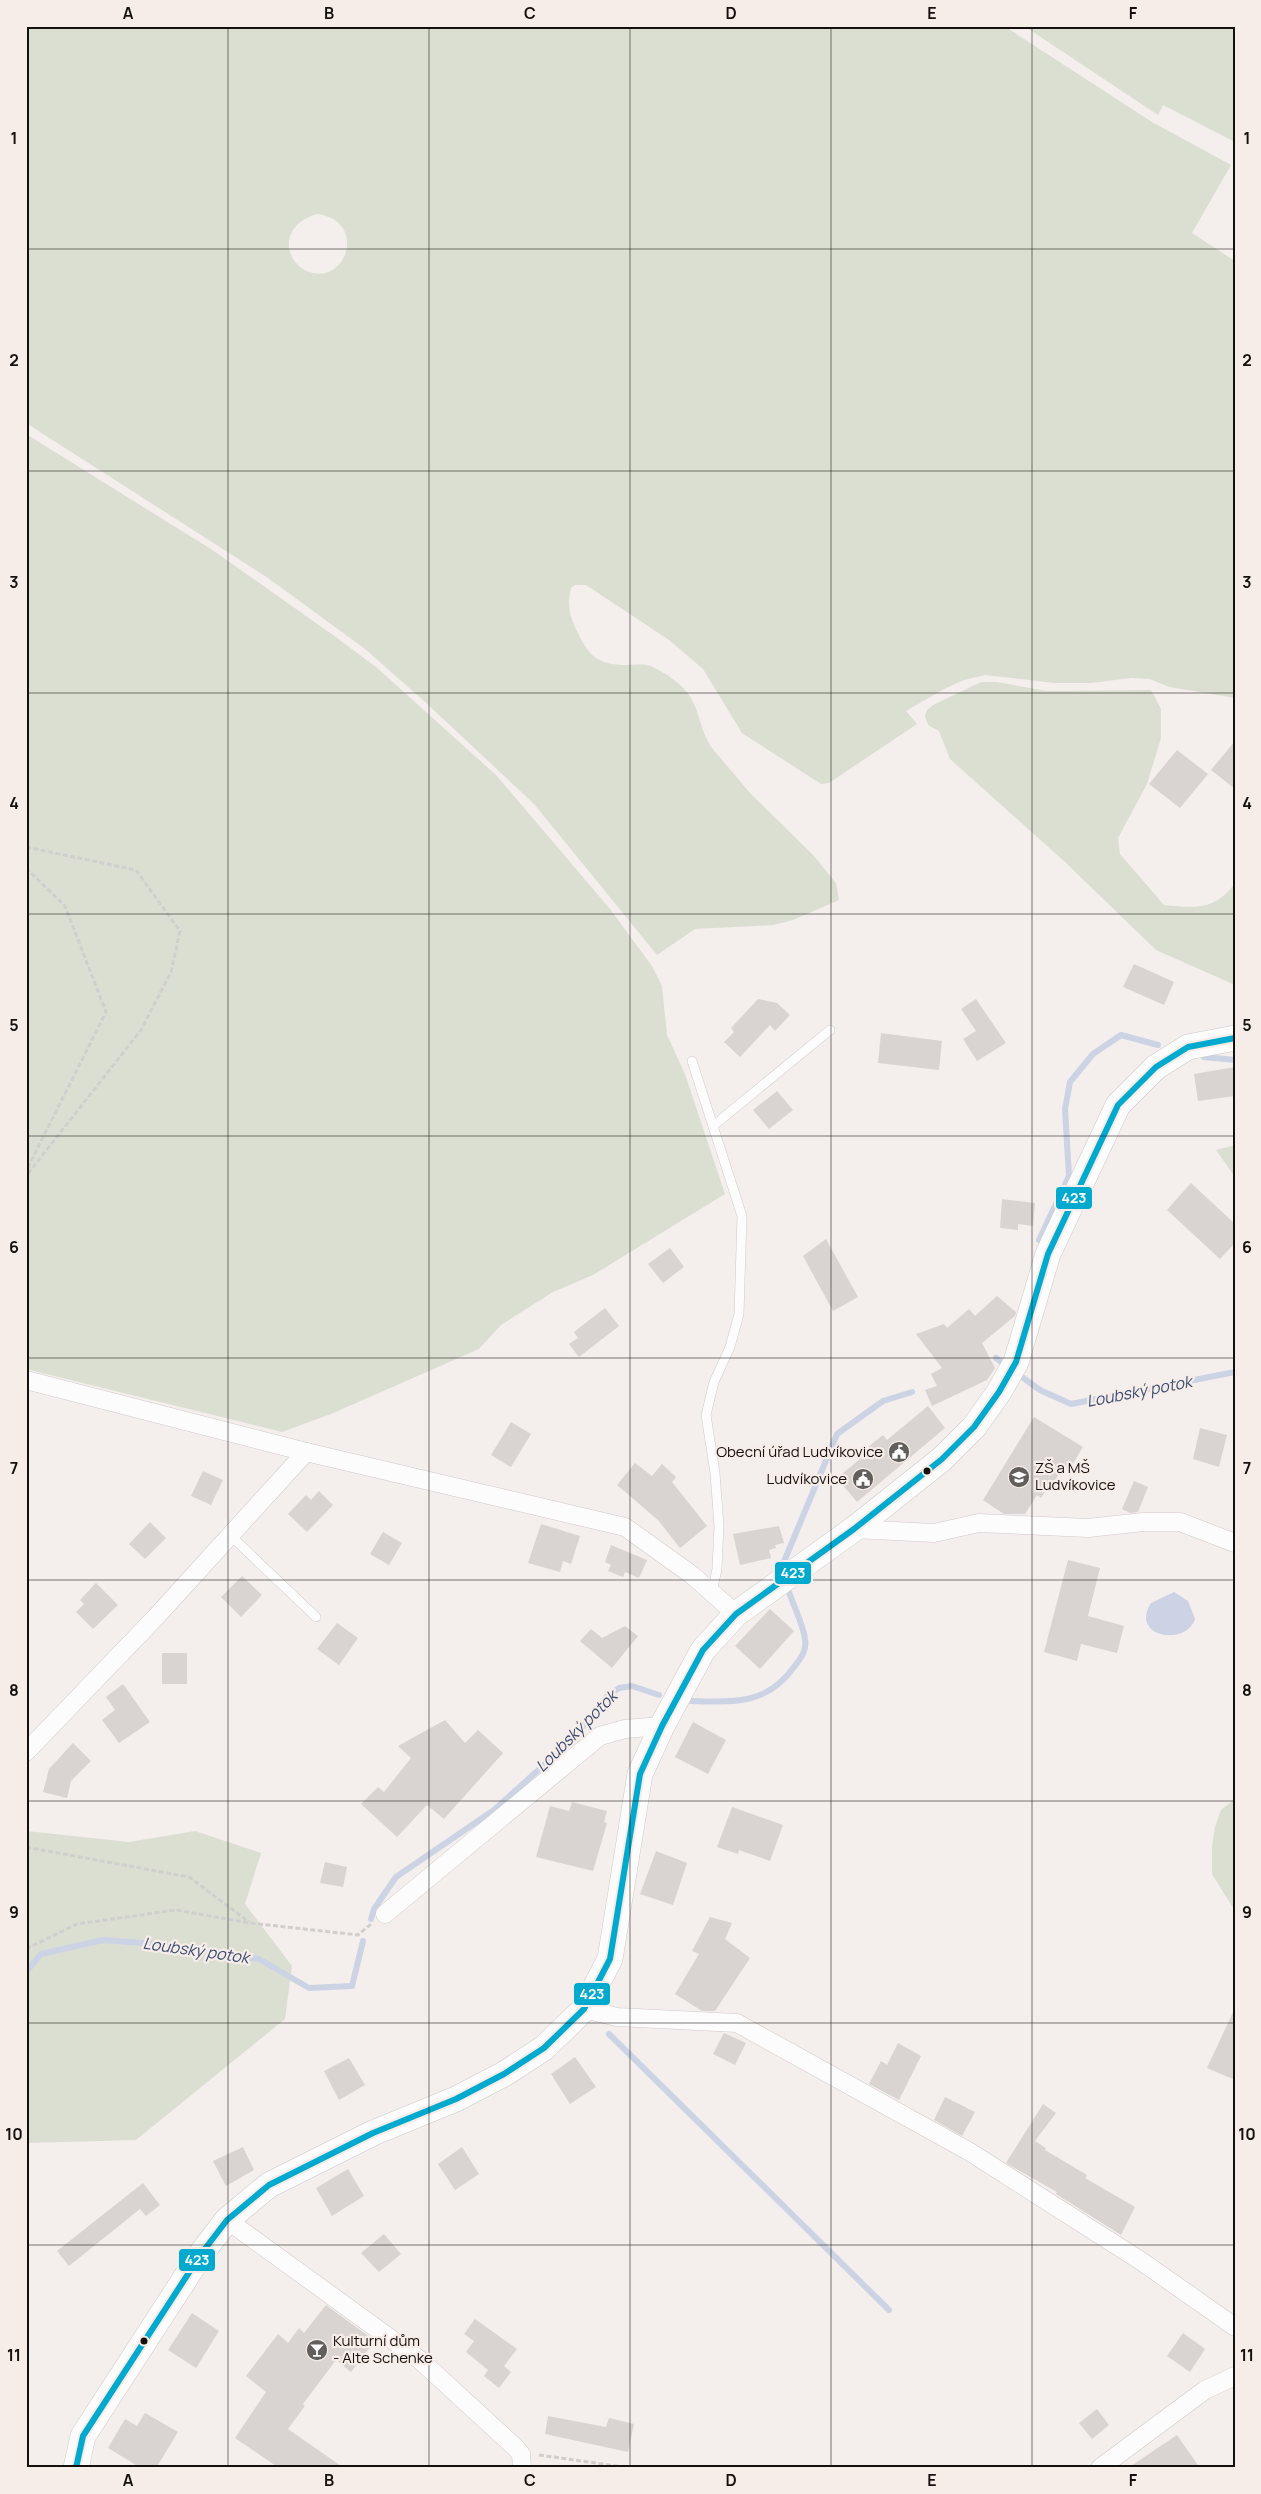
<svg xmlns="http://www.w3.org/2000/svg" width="1261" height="2494" font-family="Manrope,sans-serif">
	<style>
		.green { fill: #dbdfd2; fill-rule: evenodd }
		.water { fill: #cbd3e5 }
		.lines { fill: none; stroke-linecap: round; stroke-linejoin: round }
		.stream { stroke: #cbd3e5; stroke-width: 6 }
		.building { fill: #d9d4d2 }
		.lane-casing { stroke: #cfcac9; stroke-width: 10 }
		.street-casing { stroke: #cfcac9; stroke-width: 19 }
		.secondary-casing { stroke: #cfcac9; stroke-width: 26 }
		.path { stroke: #d1cfce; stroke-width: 3; stroke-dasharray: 5 2.5; stroke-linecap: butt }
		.lane { stroke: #fdfcfc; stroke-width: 9 }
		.street { stroke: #fdfcfc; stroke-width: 18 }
		.secondary { stroke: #fdfcfc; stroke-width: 25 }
		.bus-1-casing { stroke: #f7ede8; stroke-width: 10 }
		.bus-1 { stroke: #00a9ce; stroke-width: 6 }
		.grid { fill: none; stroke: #13100e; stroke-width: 1; stroke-opacity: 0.55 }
		.bus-dot { fill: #13100e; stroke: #f7ede8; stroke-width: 2 }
		.labels { text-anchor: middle; stroke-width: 4.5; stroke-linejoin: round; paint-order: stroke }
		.poi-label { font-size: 15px; fill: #13100e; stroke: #f7ede8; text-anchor: end }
		.water-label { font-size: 16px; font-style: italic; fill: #394c73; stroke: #f7ede8 }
		.line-badge { stroke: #f7ede8; stroke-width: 2 }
		.badge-label { font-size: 14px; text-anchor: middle; font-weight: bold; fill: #fff }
		.neatline { fill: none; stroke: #13100e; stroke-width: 2 }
		.grid-label { font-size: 16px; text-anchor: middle; font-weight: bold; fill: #13100e }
	</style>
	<rect width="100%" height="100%" fill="#f4eeec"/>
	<!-- green -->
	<g class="green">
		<path d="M26,26H1004L1152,122L1231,165L1192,233L1235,261V698L1169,687L1150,679L1131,678L1091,683H1054L985,675L964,680L946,688L906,711L917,724L829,783L821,784L742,733L703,669L669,640L586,585H575L571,588C567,603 569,615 576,629C588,655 596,665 627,665C633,665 640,664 646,665C655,666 672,678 679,684C702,704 697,727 712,748L750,793L814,856L836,883L839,900L793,920L773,925L695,929L657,955L534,804L424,701L365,649L268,578L26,423ZM318,214C369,222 345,288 307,271C300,268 294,262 291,255C283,234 299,218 318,214Z"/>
		<polygon points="1024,26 1235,26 1235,142 1163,105 1158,115"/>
		<polygon points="26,434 214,551 333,635 376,667 496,775 610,909 652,966 662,986 667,1035 685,1074 725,1194 593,1275 553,1292 501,1325 479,1349 331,1414 282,1432 26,1369"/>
		<path d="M981,682H997L1046,691L1151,690L1161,709V738L1147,784L1118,838L1120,854L1164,905C1194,908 1215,911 1235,883V985L1156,950L1065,862L950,759L939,731L928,725L925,716L927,710L933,705Z"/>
		<polygon points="1235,1145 1235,1177 1216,1150"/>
		<polygon points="1235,1799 1235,1911 1212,1874 1212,1847 1215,1827 1221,1810"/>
		<polygon points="26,1831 129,1842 195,1831 261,1853 245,1904 292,1966 285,2019 136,2140 26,2143"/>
	</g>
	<!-- water -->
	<path class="water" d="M1174,1592L1188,1601L1195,1619C1186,1647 1129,1637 1151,1603Z"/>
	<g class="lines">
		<!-- stream -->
		<g class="stream">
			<polyline points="1204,1057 1235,1060"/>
			<polyline points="1039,1240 1069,1176 1065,1109 1070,1082 1093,1054 1121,1035 1158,1045"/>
			<polyline points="996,1358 1007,1366"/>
			<polyline points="1015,1372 1040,1390 1071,1404 1235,1372"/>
			<polyline points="783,1564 837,1434 883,1401 912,1392"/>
			<path d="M691,1701C734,1702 767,1705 794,1667C801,1658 807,1651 805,1639C803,1624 794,1607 789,1592"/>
			<polyline points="371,1919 374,1909 396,1877 494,1810 576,1736 608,1695 619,1688 632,1686 659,1695"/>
			<polyline points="26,1972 41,1954 103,1940 170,1945 259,1959 309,1988 352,1986 363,1941"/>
			<polyline points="609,2034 889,2310"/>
		</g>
	</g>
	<!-- building -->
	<g class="building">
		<polygon points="1235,741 1235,789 1211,770"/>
		<polygon points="1177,750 1208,774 1180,808 1149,784"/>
		<polygon points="1134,964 1174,982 1164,1005 1123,987"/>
		<polygon points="758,999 777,1003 790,1015 775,1031 770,1025 740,1057 724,1042 734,1032 731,1028"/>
		<polygon points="976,999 1006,1043 977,1061 963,1039 976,1031 961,1009"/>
		<polygon points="881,1033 942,1041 939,1070 878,1063"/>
		<polygon points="1235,1067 1235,1096 1198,1101 1194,1074"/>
		<polygon points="777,1091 793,1110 769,1129 753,1110"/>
		<polygon points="1191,1183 1235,1224 1235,1243 1220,1259 1167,1210"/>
		<polygon points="1002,1199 1035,1203 1033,1226 1018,1224 1018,1230 1000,1228"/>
		<polygon points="826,1239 858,1297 833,1311 803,1256"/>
		<polygon points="670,1248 684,1267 663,1283 648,1264"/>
		<polygon points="997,1296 1016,1312 1015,1316 982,1343 995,1368 987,1380 932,1406 925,1390 937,1386 931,1374 942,1368 916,1334 944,1324 947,1328 969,1309 975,1316"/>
		<polygon points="605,1308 619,1326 579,1357 569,1344 578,1338 574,1332"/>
		<polygon points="928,1406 945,1428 857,1502 837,1478 871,1450 868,1447 883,1435 887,1440"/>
		<polygon points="1034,1417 1083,1447 1069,1470 1064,1466 1048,1491 1046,1490 1041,1498 1037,1495 1025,1514 1004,1514 983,1500"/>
		<polygon points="511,1422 531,1434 511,1467 491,1455"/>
		<polygon points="1200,1428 1227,1435 1219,1467 1193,1459"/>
		<polygon points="635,1463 652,1476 662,1464 676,1477 672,1482 707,1526 680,1548 658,1520 617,1485"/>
		<polygon points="203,1471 223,1480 211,1505 191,1496"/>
		<polygon points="1134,1481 1148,1487 1138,1512 1130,1513 1122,1509"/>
		<polygon points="319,1491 333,1505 307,1532 288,1514 306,1495 311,1500"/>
		<polygon points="150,1522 166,1538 145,1559 129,1544"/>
		<polygon points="541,1524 580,1536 571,1564 563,1561 560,1572 528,1563"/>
		<polygon points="779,1526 784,1543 775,1545 776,1548 769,1550 771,1558 740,1565 733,1534"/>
		<polygon points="383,1532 402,1543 389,1565 370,1554"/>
		<polygon points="611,1545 647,1560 639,1578 625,1572 623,1577 608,1571 611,1565 605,1562"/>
		<polygon points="1068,1560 1100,1568 1088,1616 1124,1626 1117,1653 1081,1644 1077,1661 1044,1652"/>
		<polygon points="242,1576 262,1595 241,1617 221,1597"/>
		<polygon points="96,1583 118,1605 93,1629 76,1612 84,1604 80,1600"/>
		<polygon points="770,1609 794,1631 760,1669 735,1646"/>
		<polygon points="337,1623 358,1638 339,1665 317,1649"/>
		<polygon points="625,1626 638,1636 612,1668 580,1641 591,1629 602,1638"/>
		<rect x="162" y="1653" width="25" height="31"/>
		<polygon points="123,1684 150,1722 119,1743 102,1720 115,1710 106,1697"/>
		<polygon points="445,1720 465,1743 478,1730 503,1753 444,1819 427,1805 397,1837 361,1804 378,1787 384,1792 411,1758 398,1746"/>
		<polygon points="693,1722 726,1740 708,1774 675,1757"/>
		<polygon points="73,1743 91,1761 71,1781 67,1798 43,1792 49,1769"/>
		<polygon points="572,1802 607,1811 604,1822 607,1823 593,1871 536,1857 550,1806 569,1811"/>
		<polygon points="732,1807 783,1825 770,1861 739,1850 738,1854 717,1847"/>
		<polygon points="656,1851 687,1863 673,1905 640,1894"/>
		<polygon points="325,1862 347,1867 343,1887 320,1883"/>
		<polygon points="710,1917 732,1923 725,1939 750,1958 715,2011 702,2011 675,1994 699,1954 692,1951"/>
		<polygon points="1235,2008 1235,2080 1207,2068"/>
		<polygon points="724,2033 746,2043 735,2065 713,2054"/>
		<polygon points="898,2043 921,2056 899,2100 869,2084 881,2061 887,2065"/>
		<polygon points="575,2057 596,2087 570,2104 551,2074"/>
		<polygon points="349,2058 365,2085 339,2100 324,2071"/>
		<polygon points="945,2097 975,2112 962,2136 934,2120"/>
		<polygon points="1043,2104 1056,2113 1035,2141 1046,2148 1045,2150 1087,2175 1085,2178 1135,2207 1121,2235 1056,2194 1057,2192 1006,2163"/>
		<polygon points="243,2147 254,2170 226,2186 213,2161"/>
		<polygon points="462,2147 479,2174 455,2190 438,2164"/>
		<polygon points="348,2169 364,2196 332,2216 316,2188"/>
		<polygon points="143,2183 160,2205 146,2216 140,2209 69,2266 57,2251"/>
		<polygon points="384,2234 401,2254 379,2272 361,2253"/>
		<polygon points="326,2305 375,2341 351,2372 336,2360 303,2404 305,2406 288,2429 344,2468 279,2468 235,2438 266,2392 246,2376 278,2334 288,2343 299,2328 304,2333"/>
		<polygon points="192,2313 219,2331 196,2368 168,2350"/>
		<polygon points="475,2319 517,2349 504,2366 511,2372 499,2388 484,2376 488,2370 466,2352 474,2341 464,2334"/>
		<polygon points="1183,2333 1205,2349 1190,2372 1167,2356"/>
		<polygon points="1097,2409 1109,2425 1092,2439 1079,2423"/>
		<polygon points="145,2413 178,2432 156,2468 141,2468 108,2448 125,2419 137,2426"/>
		<polygon points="548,2416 606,2427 609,2418 634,2424 628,2452 545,2434"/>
		<polygon points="1177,2435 1200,2468 1128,2468"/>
	</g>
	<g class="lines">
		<!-- lane casing -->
		<g class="lane-casing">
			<g id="lane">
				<polyline points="692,1061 742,1216 739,1314 730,1347 714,1382 706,1415 715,1473 719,1526 717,1569 712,1592"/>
				<polyline points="713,1126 830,1030"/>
				<polyline points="231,1536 316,1617"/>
			</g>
		</g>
		<!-- street casing -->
		<g class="street-casing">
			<g id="street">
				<polyline points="26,1380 306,1452 625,1527 692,1575 736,1614"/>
				<polyline points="854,1529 934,1533 979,1523 1088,1528 1143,1522 1180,1522 1235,1543"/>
				<polyline points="26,1752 155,1618 306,1452"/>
				<polyline points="385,1914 600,1736 625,1729 662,1726"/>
				<polyline points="584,2009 617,2017 737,2023 970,2152 1141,2261 1235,2327"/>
				<polyline points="227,2220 420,2360 516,2448 521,2454 522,2468"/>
				<polyline points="1100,2468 1205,2390 1235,2376"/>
			</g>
		</g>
		<!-- secondary casing -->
		<g class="secondary-casing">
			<polyline id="secondary" points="76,2468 83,2436 201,2254 227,2220 269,2185 373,2133 456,2099 504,2074 544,2048 584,2009 610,1959 640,1774 662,1726 703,1650 736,1614 854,1529 942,1459 974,1427 999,1392 1016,1362 1048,1254 1118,1105 1156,1067 1188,1047 1235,1038"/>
		</g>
		<!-- path -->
		<g class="path">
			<polyline points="26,847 136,870 180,931 171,972 141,1030 26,1176"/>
			<polyline points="26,868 65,906 106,1012 26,1171"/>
			<polyline points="26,1847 189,1877 249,1922"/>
			<polyline points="26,1949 77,1924 176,1910 250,1923 358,1935 371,1924"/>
			<polyline points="539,2455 631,2468"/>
		</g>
		<!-- lane -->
		<use href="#lane" class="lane"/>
		<!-- street -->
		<use href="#street" class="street"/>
		<!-- secondary -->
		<use href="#secondary" class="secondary"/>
		<!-- bus-1 casing -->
		<g class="bus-1-casing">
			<polyline id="bus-1" points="76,2468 83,2436 201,2254 227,2220 269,2185 373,2133 456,2099 504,2074 544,2048 584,2009 610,1959 640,1774 662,1726 703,1650 736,1614 854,1529 942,1459 974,1427 999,1392 1016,1362 1048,1254 1118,1105 1156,1067 1188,1047 1235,1038"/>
		</g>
		<!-- bus-1 -->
		<use href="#bus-1" class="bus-1"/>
	</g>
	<!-- grid -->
	<path class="grid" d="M228,26V2468M429,26V2468M630,26V2468M831,26V2468M1032,26V2468M26,249H1235M26,471H1235M26,693H1235M26,914H1235M26,1136H1235M26,1358H1235M26,1580H1235M26,1801H1235M26,2023H1235M26,2245H1235"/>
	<!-- icons -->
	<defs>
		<g id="civic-disc" transform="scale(1.125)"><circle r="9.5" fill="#625e5c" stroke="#f7ede8"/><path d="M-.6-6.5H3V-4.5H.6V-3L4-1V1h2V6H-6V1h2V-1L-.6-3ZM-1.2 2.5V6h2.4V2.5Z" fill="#fff"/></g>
		<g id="school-disc" transform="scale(1.125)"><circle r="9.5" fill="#625e5c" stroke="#f7ede8"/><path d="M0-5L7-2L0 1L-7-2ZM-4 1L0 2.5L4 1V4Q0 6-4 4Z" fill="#fff"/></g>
		<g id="bar-disc" transform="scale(1.125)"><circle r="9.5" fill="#625e5c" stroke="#f7ede8"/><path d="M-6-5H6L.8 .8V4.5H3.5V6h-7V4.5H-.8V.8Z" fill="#fff"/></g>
	</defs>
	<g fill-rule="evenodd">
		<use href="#civic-disc" x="899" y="1452"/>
		<use href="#school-disc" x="1019" y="1477"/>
		<use href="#civic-disc" x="863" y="1479"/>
		<use href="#bar-disc" x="317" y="2350"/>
	</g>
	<!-- markers -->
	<g class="bus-dot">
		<circle cx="927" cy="1471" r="4.5"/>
		<circle cx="144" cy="2341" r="4.5"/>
	</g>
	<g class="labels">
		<!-- poi labels -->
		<g class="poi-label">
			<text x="883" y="1457">Obecní úřad Ludvíkovice</text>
			<text x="1035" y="1473" text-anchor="start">ZŠ a MŠ<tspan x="1035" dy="17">Ludvíkovice</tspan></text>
			<text x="847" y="1484">Ludvíkovice</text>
			<text x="333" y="2346" text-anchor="start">Kulturní dům<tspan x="333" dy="17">- Alte Schenke</tspan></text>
		</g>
		<!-- water labels -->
		<g class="water-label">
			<text transform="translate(1139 1391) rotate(-11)" y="6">Loubský potok</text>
			<text transform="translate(576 1731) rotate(-45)" y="6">Loubský potok</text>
			<text transform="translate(196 1950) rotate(8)" y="6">Loubský potok</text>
		</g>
	</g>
	<g class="line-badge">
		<rect x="1055" y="1186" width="38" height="24" rx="5" fill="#00a9ce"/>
		<rect x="774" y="1561" width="38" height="24" rx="5" fill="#00a9ce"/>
		<rect x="573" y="1982" width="38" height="24" rx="5" fill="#00a9ce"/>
		<rect x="178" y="2248" width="38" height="24" rx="5" fill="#00a9ce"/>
	</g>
	<g class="badge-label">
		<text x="1074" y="1203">423</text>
		<text x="793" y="1578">423</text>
		<text x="592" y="1999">423</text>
		<text x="197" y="2265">423</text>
	</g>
	<!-- border -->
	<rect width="1261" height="2494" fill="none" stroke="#f7ede8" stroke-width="55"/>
	<rect x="28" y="28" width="1206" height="2438" class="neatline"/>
	<g class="grid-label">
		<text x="128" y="19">A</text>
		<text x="329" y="19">B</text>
		<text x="530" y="19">C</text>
		<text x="731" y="19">D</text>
		<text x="932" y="19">E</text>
		<text x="1133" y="19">F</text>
		<text x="14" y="144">1</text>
		<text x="1247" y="144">1</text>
		<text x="14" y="366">2</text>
		<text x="1247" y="366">2</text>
		<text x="14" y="588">3</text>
		<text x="1247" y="588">3</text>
		<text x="14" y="809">4</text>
		<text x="1247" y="809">4</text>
		<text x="14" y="1031">5</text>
		<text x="1247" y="1031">5</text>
		<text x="14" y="1253">6</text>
		<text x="1247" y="1253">6</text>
		<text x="14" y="1474">7</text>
		<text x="1247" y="1474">7</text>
		<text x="14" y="1696">8</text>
		<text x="1247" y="1696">8</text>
		<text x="14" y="1918">9</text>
		<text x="1247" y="1918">9</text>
		<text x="14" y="2140">10</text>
		<text x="1247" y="2140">10</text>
		<text x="14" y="2361">11</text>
		<text x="1247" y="2361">11</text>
		<text x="128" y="2486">A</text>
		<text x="329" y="2486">B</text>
		<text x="530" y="2486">C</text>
		<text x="731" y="2486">D</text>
		<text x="932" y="2486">E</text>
		<text x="1133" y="2486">F</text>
	</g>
</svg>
